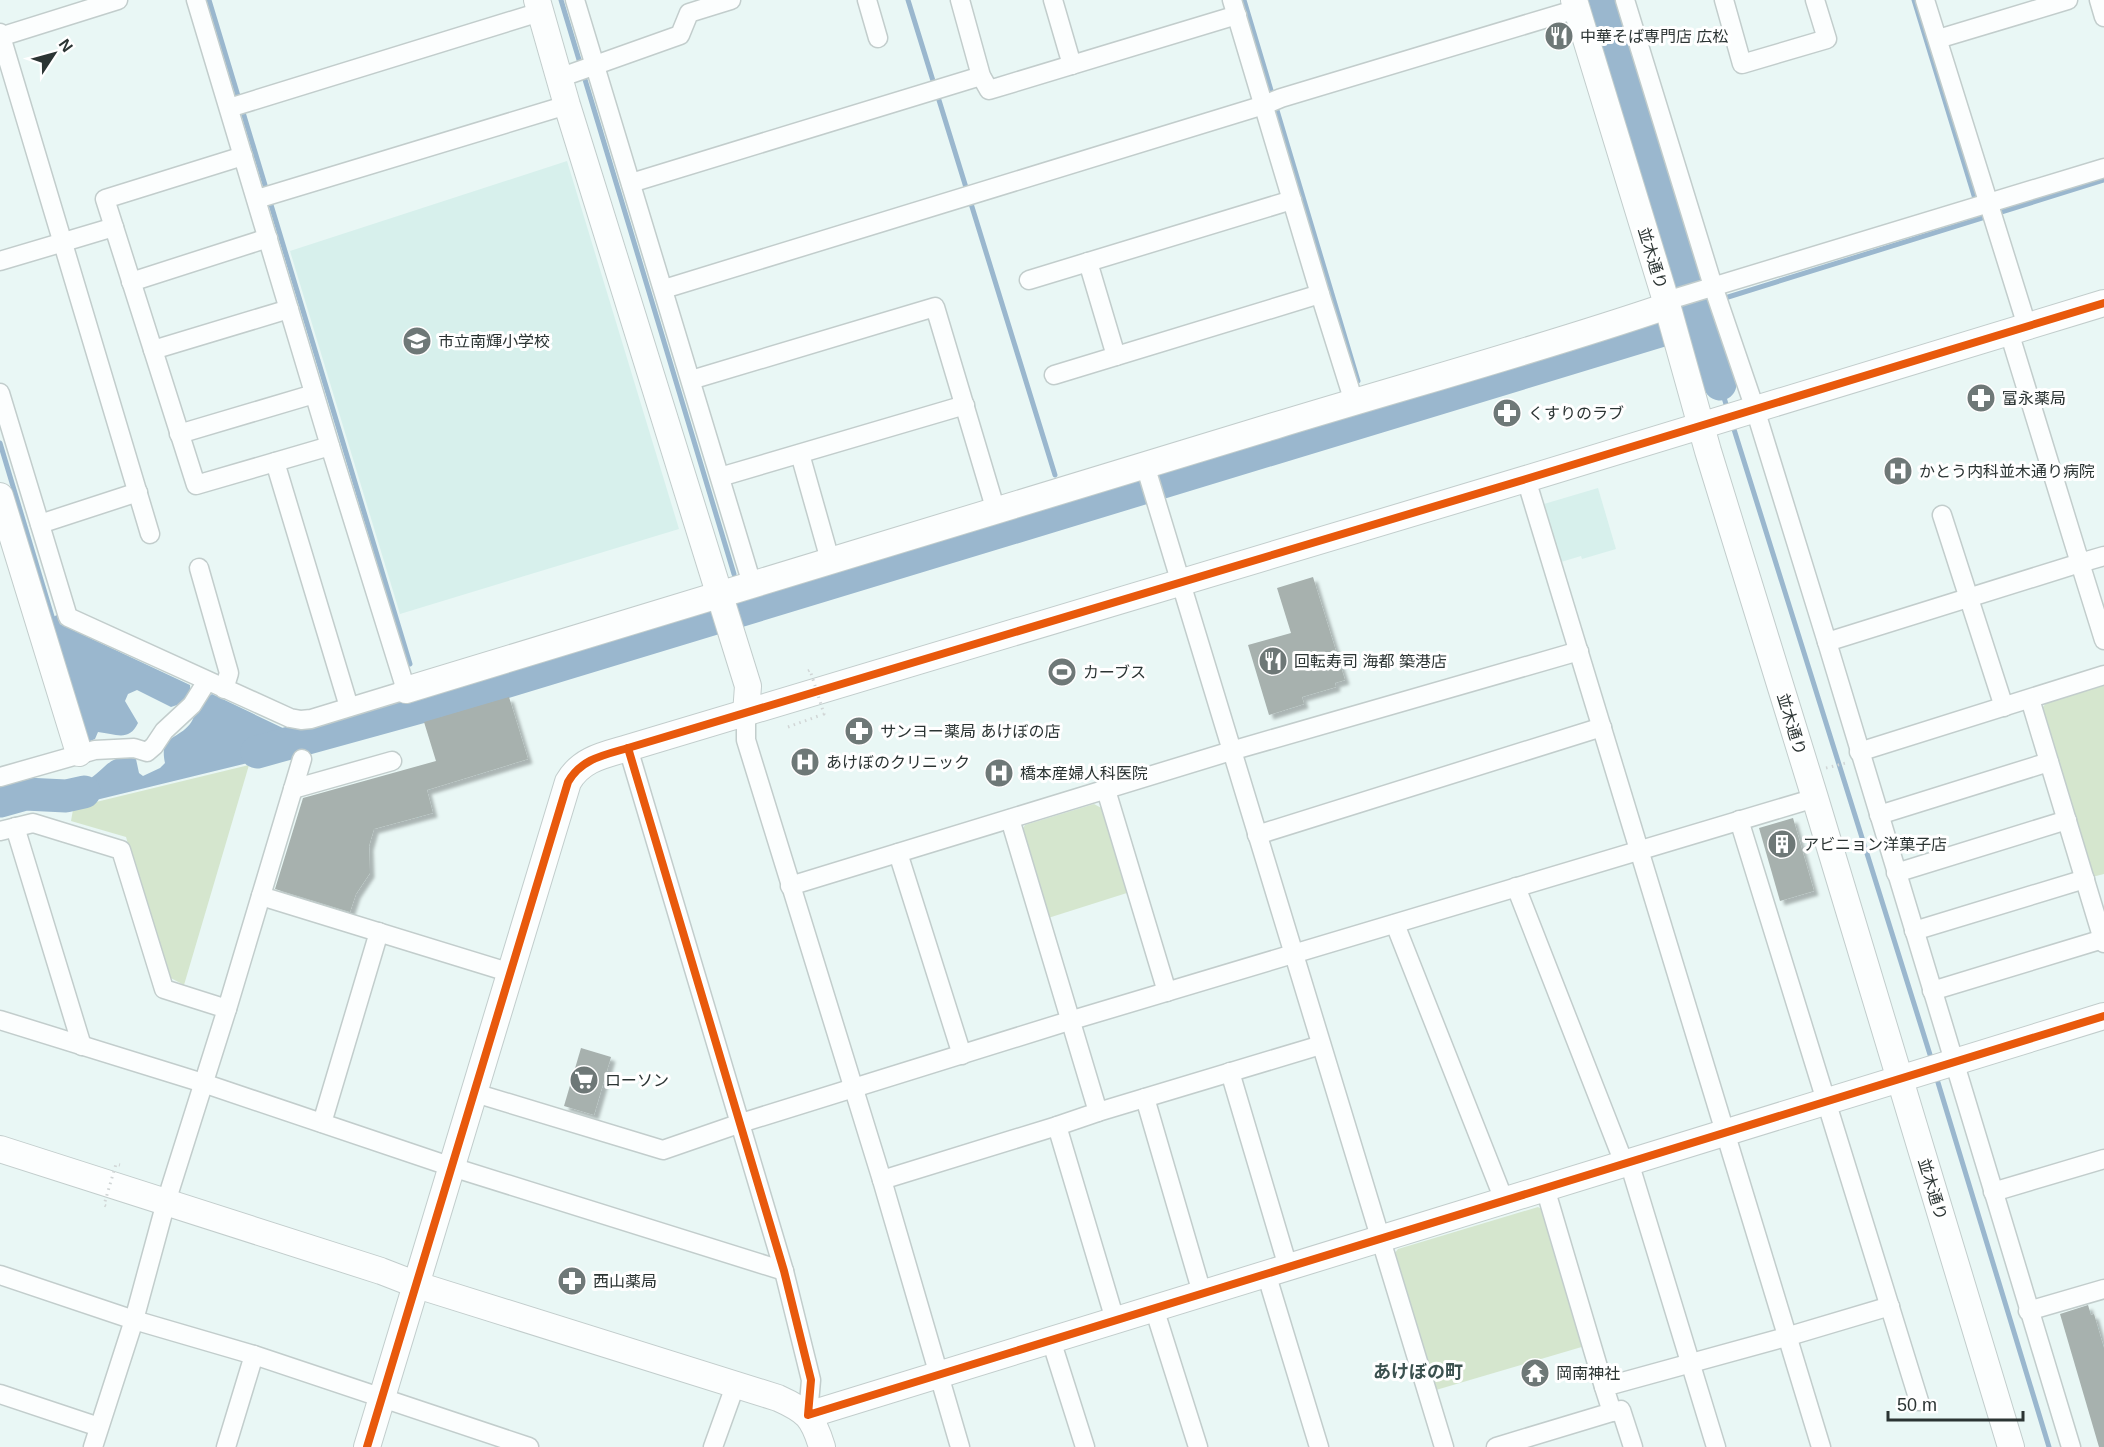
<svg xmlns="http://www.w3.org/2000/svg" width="2104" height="1447" font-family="Helvetica,'Noto Sans JP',sans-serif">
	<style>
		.built { fill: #d7f0ec }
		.green { fill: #d5e6ce }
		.water { fill: #9ab7ce }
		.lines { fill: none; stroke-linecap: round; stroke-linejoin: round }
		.stream { stroke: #9ab7ce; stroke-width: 5 }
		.river { stroke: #9ab7ce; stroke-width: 33 }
		.building { fill: #a7b1ae; filter: url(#shadow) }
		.street-casing { stroke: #c2cdcc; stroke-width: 21 }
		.secondary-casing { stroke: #c2cdcc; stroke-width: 28 }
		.path { stroke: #d1d6d6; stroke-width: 3; stroke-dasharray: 1.5 4.5; stroke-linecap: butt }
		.street { stroke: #fcfefe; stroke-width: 18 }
		.secondary { stroke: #fcfefe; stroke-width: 26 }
		.path-bridge { stroke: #d1d6d6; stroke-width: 3; stroke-dasharray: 1.5 4.5; stroke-linecap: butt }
		.cycleway-casing { stroke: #fff; stroke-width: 11 }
		.cycleway { stroke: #e8590c; stroke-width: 8 }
		.labels { text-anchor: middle; stroke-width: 6; stroke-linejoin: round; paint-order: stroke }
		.poi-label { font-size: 16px; fill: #2b3433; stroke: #fff; text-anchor: start }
		.street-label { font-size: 16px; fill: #2b3433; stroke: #fff }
		.neighbourhood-label { font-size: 18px; font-weight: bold; fill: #3b514f; stroke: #fff }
	</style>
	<defs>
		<filter id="shadow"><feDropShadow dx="4.5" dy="4.5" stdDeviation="1.5" flood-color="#0004"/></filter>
	</defs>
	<rect width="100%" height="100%" fill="#e9f7f5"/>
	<!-- built -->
	<g class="built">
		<polygon points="567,161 679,529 400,614 290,251"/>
		<polygon points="1598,488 1616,549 1582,559 1581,556 1561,562 1544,504"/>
	</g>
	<!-- green -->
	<g class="green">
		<polygon points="2104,684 2104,874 2092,877 2042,708 2048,701"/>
		<polygon points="249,765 184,985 167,976 126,837 71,821 74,804 96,802"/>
		<polygon points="1094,804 1105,810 1130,892 1045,919 1019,835 1025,825"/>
		<polygon points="1538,1207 1545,1211 1585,1346 1436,1390 1394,1254 1398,1249"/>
	</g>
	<!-- water -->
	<path class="water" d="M57,615L60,624L190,685L191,696L201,702L212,694L287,730L305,728L297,751L96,800L60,805L39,799V789C54,790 73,789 86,781C105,771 110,751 136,759L139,773L143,776L160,768L165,763C159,735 176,741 190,724C194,719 195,712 197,705L180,704L171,707L137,690L128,694L125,701L138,723C129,742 116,734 98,732L95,739L86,743L49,619Z"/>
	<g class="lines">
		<!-- stream -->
		<g class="stream">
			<polyline points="209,0 410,664"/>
			<polyline points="561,0 734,574"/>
			<polyline points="908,0 1055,475"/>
			<polyline points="1244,0 1358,381"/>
			<polyline points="1914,0 1976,202"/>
			<polyline points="1696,307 2104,180"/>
			<polyline points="1720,384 1728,411"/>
			<polyline points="1367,409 1370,419"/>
			<polyline points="1732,423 1932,1061"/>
			<polyline points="0,443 54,623"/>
			<polyline points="1064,505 1066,512"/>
			<polyline points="743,604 745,609"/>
			<polyline points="422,702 423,707"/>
			<polyline points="1936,1076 2049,1447"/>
		</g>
		<!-- river -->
		<g class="river">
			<polyline points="1602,0 1720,384"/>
			<polyline points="257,752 449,699 1663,330"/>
			<polyline points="0,801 25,794 66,796 84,792"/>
		</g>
	</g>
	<!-- building -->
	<g class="building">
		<polygon points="1313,577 1345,680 1335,683 1336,687 1302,697 1304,704 1269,715 1248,645 1291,633 1277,588"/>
		<polygon points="509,697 528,759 427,790 433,813 374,829 369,846 370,873 356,894 350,912 275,889 303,798 436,761 424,722"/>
		<polygon points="1793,818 1814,891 1780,901 1759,828"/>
		<polygon points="581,1048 611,1057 594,1115 564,1106"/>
		<polygon points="2088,1305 2091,1315 2094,1314 2104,1348 2104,1447 2099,1447 2060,1314"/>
	</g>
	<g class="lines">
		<!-- street casing -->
		<g class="street-casing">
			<g id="street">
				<polyline points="575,0 752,584"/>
				<polyline points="867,0 878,38"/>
				<polyline points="960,0 981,76 989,90 1237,15"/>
				<polyline points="1053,0 1072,65"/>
				<polyline points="1232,0 1320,294 1354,402"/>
				<polyline points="1625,0 1713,286 1755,409 1827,642 2071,1447"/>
				<polyline points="1724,0 1742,64 1827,39 1815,0"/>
				<polyline points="1925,0 2027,326"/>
				<polyline points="2099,0 2104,17"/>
				<polyline points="0,33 150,534"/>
				<polyline points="0,37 118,0"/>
				<polyline points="1938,39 2068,0"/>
				<polyline points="559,78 680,35 689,13 731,0"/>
				<polyline points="229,108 540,12"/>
				<polyline points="243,156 105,199 196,485 330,446"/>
				<polyline points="631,183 981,76"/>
				<polyline points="257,199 567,105"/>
				<polyline points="0,261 114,227"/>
				<polyline points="1088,262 1116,356"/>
				<polyline points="1029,280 1292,200"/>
				<polyline points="131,282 268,238"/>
				<polyline points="664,289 1264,105 1281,98 1577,9"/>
				<polyline points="1666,301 2104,168"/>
				<polyline points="2009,332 2080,563 2104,556"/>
				<polyline points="153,350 289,309"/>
				<polyline points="1054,375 1320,294"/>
				<polyline points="691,380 935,307 996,511"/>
				<polyline points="0,393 68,617 290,718 301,720 311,719 406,690 330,446 196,0"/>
				<polyline points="179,434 314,394"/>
				<polyline points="800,454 830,560"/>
				<polyline points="275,462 349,707"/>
				<polyline points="1145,465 1444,1447"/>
				<polyline points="720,477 965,405"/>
				<polyline points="1526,479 1821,1447"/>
				<polyline points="1942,515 2004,707"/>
				<polyline points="40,524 138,492"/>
				<polyline points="199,568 229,673 224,689"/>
				<polyline points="1827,642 2080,563 2104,640"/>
				<polyline points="2030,699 2104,943"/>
				<polyline points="746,714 746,740 882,1180 960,1447"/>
				<polyline points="628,748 784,1271 811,1380 808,1415"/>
				<polyline points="1859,752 2104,675"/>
				<polyline points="0,777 95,750 134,748 147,752 154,746 164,731 192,705 207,681"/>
				<polyline points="293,789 392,761"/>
				<polyline points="1106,790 1167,992"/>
				<polyline points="1879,815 2049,762"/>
				<polyline points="1010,819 1098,1112 1057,1126 1115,1320"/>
				<polyline points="1739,820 1919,1401"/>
				<polyline points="15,827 82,1046"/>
				<polyline points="0,831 33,823 121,850 164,989 227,1009"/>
				<polyline points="1257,835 1602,727"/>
				<polyline points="898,853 962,1055"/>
				<polyline points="1896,873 2067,820"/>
				<polyline points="790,886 1231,751 1579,651"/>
				<polyline points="1516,887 1624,1163"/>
				<polyline points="261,896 511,973"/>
				<polyline points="1395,924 1504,1200"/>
				<polyline points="1914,931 2085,879"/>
				<polyline points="1932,991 2103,939"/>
				<polyline points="0,1020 203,1083 452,1167 784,1271"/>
				<polyline points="1230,1072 1288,1267"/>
				<polyline points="475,1093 663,1150 741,1123 1069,1021 1815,798"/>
				<polyline points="1145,1098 1202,1293"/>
				<polyline points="1098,1112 1321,1045"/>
				<polyline points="322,1123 379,932"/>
				<polyline points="1629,1162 1716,1447"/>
				<polyline points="882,1180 1057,1126"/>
				<polyline points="1545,1188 1604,1387"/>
				<polyline points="1993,1192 2104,1159"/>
				<polyline points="1266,1273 1319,1447"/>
				<polyline points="0,1275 134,1320 254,1355 529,1447"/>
				<polyline points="1154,1308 1198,1447"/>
				<polyline points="2028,1311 2104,1289"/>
				<polyline points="1051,1340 1085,1447"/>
				<polyline points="0,1394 99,1427"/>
				<polyline points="1612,1412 1621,1410 1633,1447"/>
				<polyline points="93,1447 134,1320 166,1202 227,1009 302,759"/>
				<polyline points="226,1447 254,1355"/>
				<polyline points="713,1447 735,1386"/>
				<polyline points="1496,1447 1612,1412 1604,1387 1786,1337 1890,1306"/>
			</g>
		</g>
		<!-- secondary casing -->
		<g class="secondary-casing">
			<g id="secondary">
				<polyline points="537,0 567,105 748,686 746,714"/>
				<polyline points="1574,0 1666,301 1708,451 1815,798 2011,1447"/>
				<polyline points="0,496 79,753"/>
				<path d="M406,690C695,600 985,514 1274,426C1405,386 1538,350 1667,306"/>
				<path d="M0,1149L381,1271L417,1285L778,1398C807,1411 813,1417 822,1447"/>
				<polyline points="808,1415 2104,1016"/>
				<path d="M367,1447L568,782C581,759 604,755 628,748L1526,479L2104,303"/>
			</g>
		</g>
		<!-- path -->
		<g class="path">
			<polyline points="788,727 821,715"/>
			<polyline points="1826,768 1846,763"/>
		</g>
		<!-- street -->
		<use href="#street" class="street"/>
		<!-- secondary -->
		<use href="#secondary" class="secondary"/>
		<!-- path-bridge -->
		<g class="path-bridge">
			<polyline points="808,671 810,670 824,714 821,715"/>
			<polyline points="106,1206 104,1205 116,1164 120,1165"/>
		</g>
		<!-- cycleway casing -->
		<g class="cycleway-casing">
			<g id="cycleway">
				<polyline points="628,748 784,1271 811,1380 808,1415 2104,1016"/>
				<path d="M367,1447L568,782C581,759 604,755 628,748L1526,479L2104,303"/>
			</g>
		</g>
		<!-- cycleway -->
		<use href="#cycleway" class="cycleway"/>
	</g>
	<!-- icons -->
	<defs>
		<g id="restaurant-disc" transform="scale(1.5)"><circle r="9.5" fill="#6e7877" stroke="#fff"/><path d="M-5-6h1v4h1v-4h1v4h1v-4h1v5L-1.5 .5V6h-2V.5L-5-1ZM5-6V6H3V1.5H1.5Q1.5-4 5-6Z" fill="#fff"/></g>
		<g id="school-disc" transform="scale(1.5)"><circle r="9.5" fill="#6e7877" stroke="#fff"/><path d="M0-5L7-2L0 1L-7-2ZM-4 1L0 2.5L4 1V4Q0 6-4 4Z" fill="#fff"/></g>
		<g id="pharmacy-disc" transform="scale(1.5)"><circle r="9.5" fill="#6e7877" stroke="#fff"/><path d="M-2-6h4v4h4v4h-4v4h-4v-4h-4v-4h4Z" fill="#fff"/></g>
		<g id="hospital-disc" transform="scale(1.5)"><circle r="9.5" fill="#6e7877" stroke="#fff"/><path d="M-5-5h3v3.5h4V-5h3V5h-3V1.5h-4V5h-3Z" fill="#fff"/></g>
		<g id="stadium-disc" transform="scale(1.5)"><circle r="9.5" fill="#6e7877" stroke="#fff"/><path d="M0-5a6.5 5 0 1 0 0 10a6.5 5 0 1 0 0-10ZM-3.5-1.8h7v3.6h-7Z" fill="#fff"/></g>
		<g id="building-disc" transform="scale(1.5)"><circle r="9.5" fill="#6e7877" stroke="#fff"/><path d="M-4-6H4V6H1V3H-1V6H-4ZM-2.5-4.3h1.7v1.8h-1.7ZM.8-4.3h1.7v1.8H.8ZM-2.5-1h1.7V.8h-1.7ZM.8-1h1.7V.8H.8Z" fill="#fff"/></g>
		<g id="supermarket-disc" transform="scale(1.5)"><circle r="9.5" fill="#6e7877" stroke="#fff"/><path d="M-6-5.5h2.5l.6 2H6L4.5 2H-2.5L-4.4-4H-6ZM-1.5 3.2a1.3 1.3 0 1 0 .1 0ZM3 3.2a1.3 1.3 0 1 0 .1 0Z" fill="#fff"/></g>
		<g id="temple-disc" transform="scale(1.5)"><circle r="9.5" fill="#6e7877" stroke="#fff"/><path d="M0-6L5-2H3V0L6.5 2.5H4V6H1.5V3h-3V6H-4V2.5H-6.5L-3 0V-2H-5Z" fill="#fff"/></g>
	</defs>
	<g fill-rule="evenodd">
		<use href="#restaurant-disc" x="1559" y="36"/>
		<use href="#school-disc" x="417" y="341"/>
		<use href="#pharmacy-disc" x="1981" y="398"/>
		<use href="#pharmacy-disc" x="1507" y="413"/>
		<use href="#hospital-disc" x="1898" y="471"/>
		<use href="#restaurant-disc" x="1273" y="661"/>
		<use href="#stadium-disc" x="1062" y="672"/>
		<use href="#pharmacy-disc" x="859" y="731"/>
		<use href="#hospital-disc" x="805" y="762"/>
		<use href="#hospital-disc" x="999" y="773"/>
		<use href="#building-disc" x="1782" y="844"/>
		<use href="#supermarket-disc" x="584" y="1080"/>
		<use href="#pharmacy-disc" x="572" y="1281"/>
		<use href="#temple-disc" x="1535" y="1373"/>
	</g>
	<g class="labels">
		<!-- poi labels -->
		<g class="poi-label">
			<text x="1580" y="42">中華そば専門店 広松</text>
			<text x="438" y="347">市立南輝小学校</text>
			<text x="2002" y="404">富永薬局</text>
			<text x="1528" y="419">くすりのラブ</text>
			<text x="1919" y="477">かとう内科並木通り病院</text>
			<text x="1294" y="667">回転寿司 海都 築港店</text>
			<text x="1083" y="678">カーブス</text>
			<text x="880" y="737">サンヨー薬局 あけぼの店</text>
			<text x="826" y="768">あけぼのクリニック</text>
			<text x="1020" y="779">橋本産婦人科医院</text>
			<text x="1803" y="850">アビニョン洋菓子店</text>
			<text x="605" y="1086">ローソン</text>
			<text x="593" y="1287">西山薬局</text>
			<text x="1556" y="1379">岡南神社</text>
		</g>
		<!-- street labels -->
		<g class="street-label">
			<text transform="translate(1653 258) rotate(73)" y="6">並木通り</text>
			<text transform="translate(1792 724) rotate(73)" y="6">並木通り</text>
			<text transform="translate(1933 1189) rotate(73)" y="6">並木通り</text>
		</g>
		<!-- neighbourhood labels -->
		<g class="neighbourhood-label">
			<text x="1418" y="1378">あけぼの町</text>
		</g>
	</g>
	<!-- north arrow -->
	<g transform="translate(54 54) rotate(54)" stroke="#ffffff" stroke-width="4.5" paint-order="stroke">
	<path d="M0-4.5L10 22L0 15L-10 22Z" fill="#2b3433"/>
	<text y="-9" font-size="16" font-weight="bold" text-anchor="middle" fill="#2b3433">N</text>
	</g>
	<!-- scale -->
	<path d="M1888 1411v9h135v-9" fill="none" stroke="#2b3433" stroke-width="3"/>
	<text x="1897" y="1411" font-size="18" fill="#2b3433" stroke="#ffffff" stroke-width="4.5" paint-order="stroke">50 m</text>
</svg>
